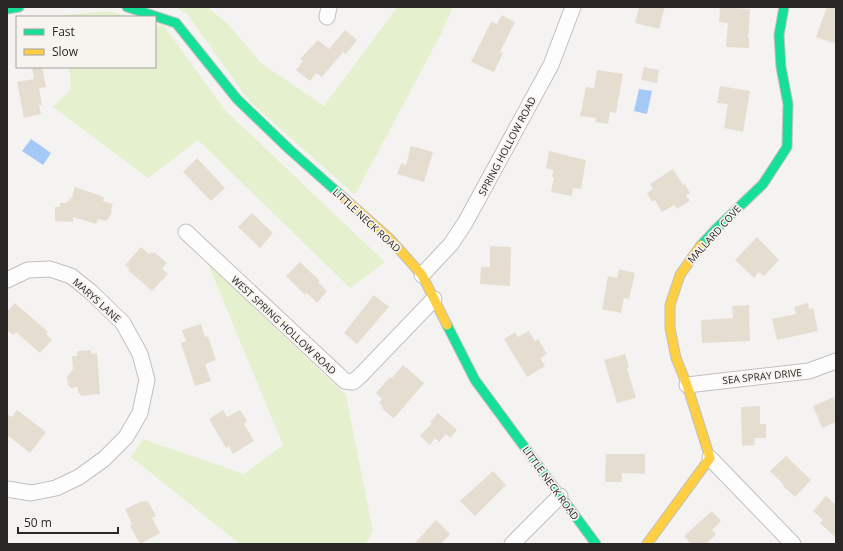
<svg xmlns="http://www.w3.org/2000/svg" width="843" height="551" font-family="'Open Sans',sans-serif">
	<style>
		.green { fill: #e5f1ce }
		.water { fill: #a4c9f6 }
		.building { fill: #e6ddd1 }
		.lines { fill: none; stroke-linecap: round; stroke-linejoin: round }
		.street-casing { stroke: #c2c0bf; stroke-width: 17 }
		.fast-casing { stroke: #c2c0bf; stroke-width: 11 }
		.slow-casing { stroke: #c2c0bf; stroke-width: 11 }
		.street { stroke: #fefdfd; stroke-width: 15 }
		.fast { stroke: #16e098; stroke-width: 9 }
		.slow { stroke: #ffcf43; stroke-width: 9 }
		.labels { text-anchor: middle; stroke-width: 3.5; stroke-linejoin: round; paint-order: stroke }
		.street-label { font-size: 10px; fill: #2a2827; stroke: #f7f3ef }
	</style>
	<rect width="100%" height="100%" fill="#f5f3f1"/>
	<!-- green -->
	<g class="green">
		<polygon points="175,7 207,7 227,23 261,63 324,106 397,7 453,7 441,34 355,195 250,102 187,14"/>
		<polygon points="108,11 131,17 63,17 63,15"/>
		<polygon points="155,24 164,26 225,110 385,262 350,288 198,140 148,178 53,107 71,89 69,67 155,67"/>
		<polygon points="208,264 346,395 373,532 365,544 240,544 131,457 143,439 244,474 283,445"/>
	</g>
	<!-- water -->
	<g class="water">
		<polygon points="639,89 652,91 647,114 634,111"/>
		<polygon points="31,139 51,153 43,165 22,151"/>
	</g>
	<!-- building -->
	<g class="building">
		<polygon points="639,7 665,7 659,29 635,23"/>
		<polygon points="720,7 750,9 748,38 749,38 749,48 726,47 728,23 719,22"/>
		<polygon points="827,7 836,7 836,44 816,37"/>
		<polygon points="502,15 515,22 500,52 503,53 494,72 471,62 491,22 497,24"/>
		<polygon points="345,30 357,40 346,54 343,52 322,77 316,73 310,81 296,70 303,61 300,59 318,40 329,49"/>
		<polygon points="32,67 42,67 46,87 39,88 42,105 39,105 41,114 24,118 17,82 34,79"/>
		<polygon points="644,67 659,70 657,83 641,80"/>
		<polygon points="597,70 623,74 616,113 610,112 608,124 595,122 596,118 580,116 586,87 594,88"/>
		<polygon points="720,86 750,91 743,132 724,128 728,104 717,103"/>
		<polygon points="411,146 433,152 424,182 397,174 401,163 406,165"/>
		<polygon points="549,151 586,160 581,189 573,188 572,196 551,192 554,177 552,177 553,170 546,168"/>
		<polygon points="197,158 225,188 211,201 183,172"/>
		<polygon points="673,169 683,185 685,184 690,193 686,195 690,201 677,209 674,205 662,212 655,200 652,202 647,193 653,189 650,184"/>
		<polygon points="75,187 104,197 103,201 113,204 111,210 112,211 107,221 98,219 96,224 73,217 73,222 55,221 55,207 60,207 60,203 66,203 72,197"/>
		<polygon points="252,213 273,233 260,248 238,227"/>
		<polygon points="757,237 779,260 764,276 759,272 754,278 735,260"/>
		<polygon points="490,246 511,247 510,286 480,284 481,267 490,267"/>
		<polygon points="141,247 149,254 151,252 153,254 154,252 167,263 162,269 168,274 152,291 128,270 129,268 125,265"/>
		<polygon points="300,262 320,281 318,282 327,291 317,303 307,293 305,295 286,276"/>
		<polygon points="619,269 635,273 629,299 624,298 621,313 602,309 608,276 617,278"/>
		<polygon points="374,295 389,307 357,344 344,333"/>
		<polygon points="15,303 48,332 46,334 52,340 40,353 16,332 13,335 7,330 7,312"/>
		<polygon points="808,303 809,309 813,308 818,331 777,340 772,319 796,314 794,307"/>
		<polygon points="749,305 750,341 702,343 701,320 733,318 732,306"/>
		<polygon points="201,324 205,337 208,336 216,360 205,364 211,381 195,386 181,343 186,341 182,330"/>
		<polygon points="529,331 535,341 538,339 547,354 540,358 545,366 527,377 504,339 515,332 518,337"/>
		<polygon points="91,350 91,354 97,353 100,394 81,396 80,393 78,393 78,387 71,388 68,385 67,377 73,369 72,356 77,356 77,351"/>
		<polygon points="625,354 629,367 627,368 636,398 617,403 604,360"/>
		<polygon points="403,365 424,383 395,417 393,418 382,408 383,407 379,403 382,399 376,393 390,377 392,378"/>
		<polygon points="834,397 836,404 836,422 822,428 813,406"/>
		<polygon points="760,406 760,424 766,424 766,438 754,438 755,445 742,446 741,407"/>
		<polygon points="17,410 46,432 30,453 7,435 7,414 12,417"/>
		<polygon points="223,410 227,417 240,410 247,421 244,424 254,441 233,454 229,446 226,448 209,419"/>
		<polygon points="438,413 457,430 450,438 446,434 439,442 435,438 430,445 420,436 432,423 430,422"/>
		<polygon points="606,454 645,454 645,474 622,473 622,482 605,482"/>
		<polygon points="786,456 811,480 795,497 783,486 784,485 770,471"/>
		<polygon points="493,471 506,485 475,516 460,501"/>
		<polygon points="826,496 836,505 836,538 820,523 823,520 813,511"/>
		<polygon points="142,501 143,502 148,501 156,516 152,518 160,533 140,544 130,526 132,524 125,509"/>
		<polygon points="712,511 721,521 712,530 716,534 706,544 691,544 684,536"/>
		<polygon points="436,520 450,534 441,544 414,544"/>
	</g>
	<g class="lines">
		<!-- street casing -->
		<g class="street-casing">
			<g id="street">
				<polyline points="327,17 329,7"/>
				<polyline points="186,232 345,381 353,382 361,375 434,299"/>
				<polyline points="422,275 451,244 465,223 551,65 573,7"/>
				<polyline points="7,280 28,270 50,269 71,276 91,292 123,323 140,354 147,380 140,413 126,437 104,459 79,477 56,488 31,493 7,489"/>
				<polyline points="687,385 809,371 836,361"/>
				<polyline points="710,458 793,544"/>
				<polyline points="512,544 560,496"/>
			</g>
		</g>
		<!-- fast casing -->
		<g class="fast-casing">
			<g id="fast">
				<polyline points="127,7 176,23 237,99 290,150 344,198"/>
				<polyline points="7,9 19,7"/>
				<polyline points="701,245 716,229 763,184 787,147 788,104 781,67 779,35 784,7"/>
				<polyline points="447,325 475,380 596,544"/>
			</g>
		</g>
		<!-- slow casing -->
		<g class="slow-casing">
			<g id="slow">
				<polyline points="344,198 389,238 422,275 447,325"/>
				<polyline points="647,544 710,458 687,385 676,358 670,328 670,305 680,275 701,245"/>
			</g>
		</g>
		<!-- street -->
		<use href="#street" class="street"/>
		<!-- fast -->
		<use href="#fast" class="fast"/>
		<!-- slow -->
		<use href="#slow" class="slow"/>
	</g>
	<g class="labels">
		<!-- street labels -->
		<g class="street-label">
			<text transform="translate(507 146) rotate(-62)" y="4">SPRING HOLLOW ROAD</text>
			<text transform="translate(367 220) rotate(43)" y="4">LITTLE NECK ROAD</text>
			<text transform="translate(714 234) rotate(-48)" y="4">MALLARD COVE</text>
			<text transform="translate(97 300) rotate(42)" y="4">MARYS LANE</text>
			<text transform="translate(284 325) rotate(43)" y="4">WEST SPRING HOLLOW ROAD</text>
			<text transform="translate(762 376) rotate(-6)" y="4">SEA SPRAY DRIVE</text>
			<text transform="translate(551 483) rotate(54)" y="4">LITTLE NECK ROAD</text>
		</g>
	</g>
	<!-- border -->
	<rect width="843" height="551" fill="none" stroke="#2a2827" stroke-width="16"/>
	<!-- legend -->
	<rect x="16" y="16" width="140" height="52" fill="#f7f3ef" stroke="#a5a29f"/>
	<rect x="24" y="29" width="20" height="6" fill="#16e098" stroke="#a5a29f"/>
	<text x="52" y="36" font-size="12" fill="#2a2827">Fast</text>
	<rect x="24" y="49" width="20" height="6" fill="#ffcf43" stroke="#a5a29f"/>
	<text x="52" y="56" font-size="12" fill="#2a2827">Slow</text>
	<!-- scale -->
	<path d="M18 527v6h100v-6" fill="none" stroke="#2a2827" stroke-width="2"/>
	<text x="24" y="527" font-size="12" fill="#2a2827" stroke="#f7f3ef" stroke-width="3" paint-order="stroke">50 m</text>
</svg>
